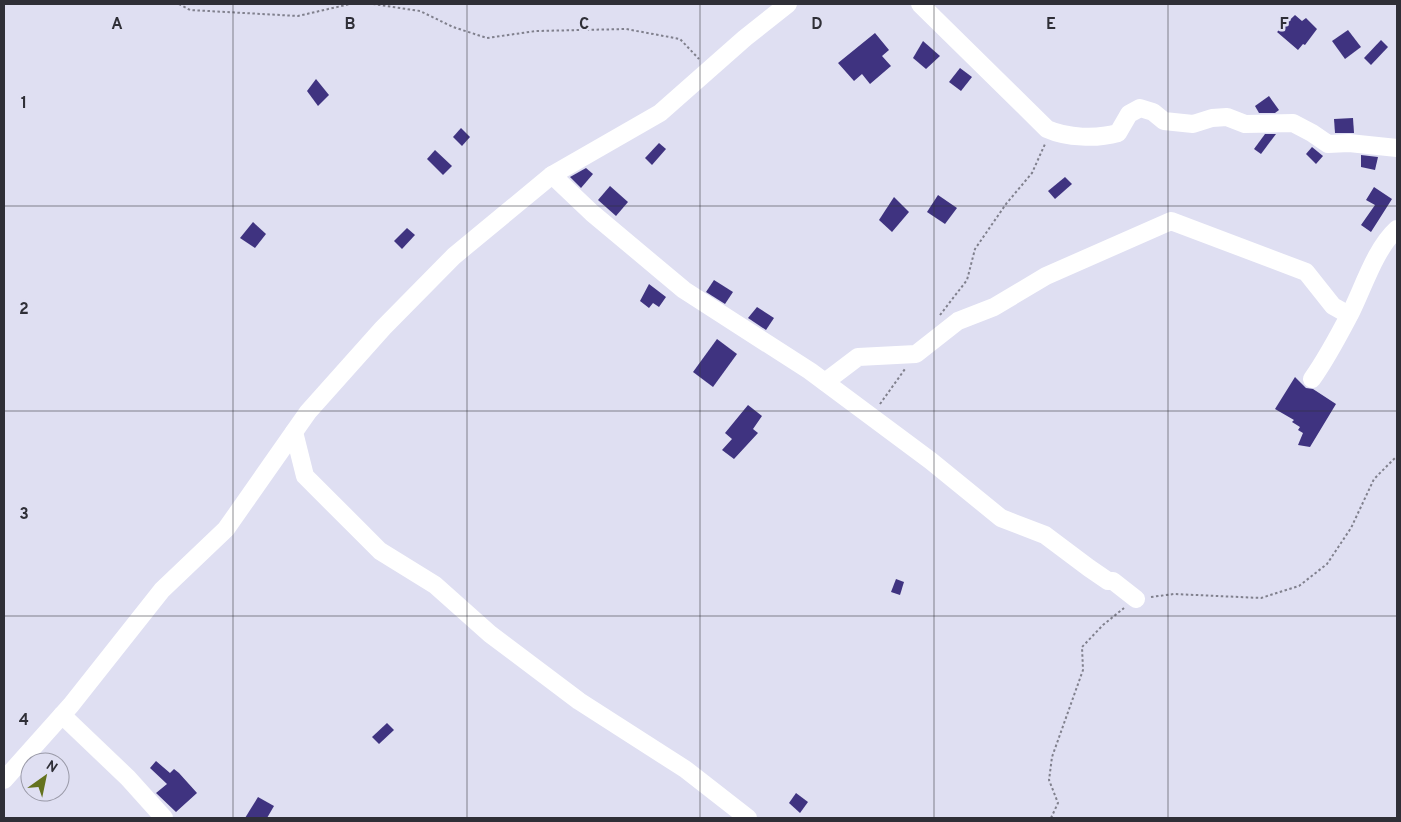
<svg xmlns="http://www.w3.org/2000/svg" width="1401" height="822" font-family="Overpass,sans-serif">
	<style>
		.building { fill: #3f3380 }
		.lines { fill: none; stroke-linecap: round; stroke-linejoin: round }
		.path { stroke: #80808d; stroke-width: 2; stroke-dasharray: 2.5 2.5; stroke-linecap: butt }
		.minor { stroke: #fff; stroke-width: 18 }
		.grid { fill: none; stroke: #2f2f37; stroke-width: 1; stroke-opacity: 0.55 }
		.grid-label { font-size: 16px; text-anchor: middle; font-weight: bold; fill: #2f2f37; stroke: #dfdff2; stroke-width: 5; stroke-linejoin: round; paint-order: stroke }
	</style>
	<rect width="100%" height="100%" fill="#dfdff2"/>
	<!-- building -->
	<g class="building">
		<polygon points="1295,15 1302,21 1306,18 1317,29 1305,45 1303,44 1298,50 1277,32"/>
		<polygon points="1348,30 1361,47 1345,59 1332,41"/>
		<polygon points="875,33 889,50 882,56 891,66 870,84 862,74 854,81 838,63"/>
		<polygon points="1381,40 1388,47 1371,65 1364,58"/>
		<polygon points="923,41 940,56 926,69 913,58"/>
		<polygon points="960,68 972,77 961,91 949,82"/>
		<polygon points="316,79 329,95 318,106 307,91"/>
		<polygon points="1269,96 1279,110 1275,113 1259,113 1255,106"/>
		<polygon points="1353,118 1354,133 1335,133 1334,119"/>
		<polygon points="461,128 470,137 462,146 453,137"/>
		<polygon points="1265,134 1276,134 1261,154 1254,149"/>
		<polygon points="659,143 666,149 652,165 645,158"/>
		<polygon points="1312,147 1323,156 1316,164 1306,154"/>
		<polygon points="435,150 452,166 443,175 427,159"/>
		<polygon points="1361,155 1378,157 1375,170 1361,167"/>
		<polygon points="586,168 593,174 581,188 570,177"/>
		<polygon points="1065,177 1072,184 1055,199 1048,191"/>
		<polygon points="610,186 628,202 616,216 598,200"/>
		<polygon points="1374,187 1392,199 1371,232 1361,225 1375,205 1366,200"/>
		<polygon points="938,195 957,208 945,224 927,212"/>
		<polygon points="894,197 909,212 892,232 879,220"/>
		<polygon points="253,222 266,234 255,248 240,238"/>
		<polygon points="407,228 415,235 402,249 394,241"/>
		<polygon points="714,280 733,292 725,304 706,292"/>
		<polygon points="649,284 666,297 659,307 653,303 649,308 640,301"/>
		<polygon points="757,307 774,318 766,330 748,318"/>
		<polygon points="717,339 737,354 713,387 693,372"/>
		<polygon points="1295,377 1306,388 1313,389 1336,404 1310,447 1298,445 1303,433 1298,430 1300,427 1292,422 1294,420 1275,409"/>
		<polygon points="748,405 762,416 753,429 758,433 734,459 722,450 732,439 725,433"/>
		<polygon points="896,579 904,582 900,595 891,592"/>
		<polygon points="387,723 394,730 379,744 372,737"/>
		<polygon points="156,761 170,773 174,769 179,773 197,793 176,812 156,793 167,784 150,768"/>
		<polygon points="796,793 808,802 800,813 789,803"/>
		<polygon points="258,797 274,806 267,818 245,818"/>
	</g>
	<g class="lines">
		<!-- path -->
		<g class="path">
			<polyline points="179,4 190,10 298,16 350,4"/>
			<polyline points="373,4 420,11 453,27 487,38 536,31 626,29 680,39 699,59"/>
			<polyline points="940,315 967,280 975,249 1006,204 1032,173 1045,144"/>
			<polyline points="880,404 905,369"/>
			<polyline points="1151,597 1174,594 1261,598 1299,586 1327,564 1351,528 1374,479 1397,456"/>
			<polyline points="1051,818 1058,803 1049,780 1052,757 1083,670 1082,647 1103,625 1124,608"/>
		</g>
		<!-- minor -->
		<g class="minor">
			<path d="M920,4L1047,129C1067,138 1097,139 1118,133L1129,114L1140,108L1153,112L1164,121L1193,124L1212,118L1227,117L1245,124L1293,123L1312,133L1328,144L1349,143L1397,148"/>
			<polyline points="552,175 592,213 684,290 810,371 931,461 1001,518 1045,535 1089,568 1108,581 1113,581 1136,599"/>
			<path d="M1312,379C1327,358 1339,335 1351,312C1364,286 1375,249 1397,229"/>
			<polyline points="825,382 858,357 916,354 958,321 994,307 1046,276 1171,221 1306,272 1333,306 1349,315"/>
			<polyline points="294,432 305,476 380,551 435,585 490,634 579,701 685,769 748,818"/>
			<polyline points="62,715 128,778 164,818"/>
			<polyline points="4,780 71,705 162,590 226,529 308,412 383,328 454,256 552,175 660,113 745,38 788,4"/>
		</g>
	</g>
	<!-- grid -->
	<path class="grid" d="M233,4V818M467,4V818M700,4V818M934,4V818M1168,4V818M4,206H1397M4,411H1397M4,616H1397"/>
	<g class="grid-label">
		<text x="117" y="29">A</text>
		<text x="350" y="29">B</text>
		<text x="584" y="29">C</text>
		<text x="817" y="29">D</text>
		<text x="1051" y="29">E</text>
		<text x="1284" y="29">F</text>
		<text x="24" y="108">1</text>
		<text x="24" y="314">2</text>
		<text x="24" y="519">3</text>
		<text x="24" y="725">4</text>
	</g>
	<!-- border -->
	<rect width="1401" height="822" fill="none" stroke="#2f2f37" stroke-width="10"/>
	<!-- north arrow -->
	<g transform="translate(45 777) rotate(33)"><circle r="24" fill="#dfdff2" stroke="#9999a7"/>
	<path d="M0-4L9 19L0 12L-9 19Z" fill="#64721e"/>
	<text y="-8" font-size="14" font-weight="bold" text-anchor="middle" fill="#2f2f37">N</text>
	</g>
</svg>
